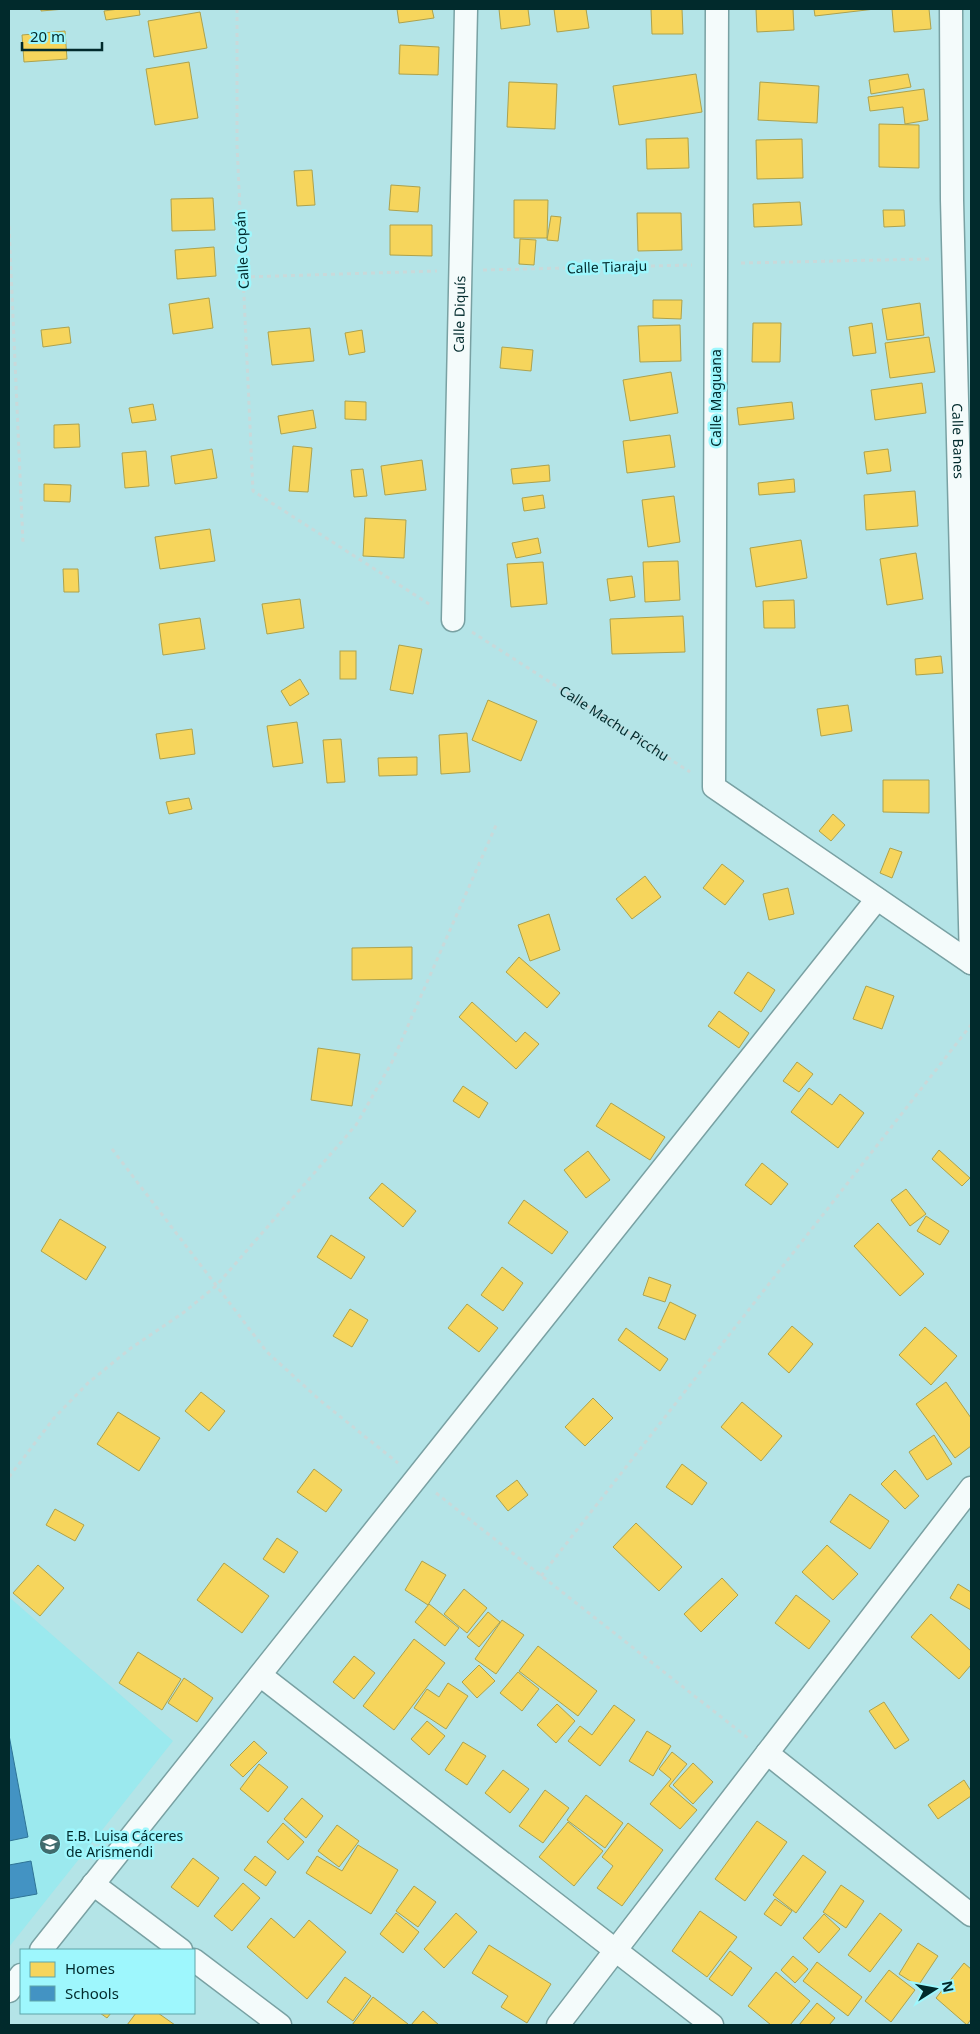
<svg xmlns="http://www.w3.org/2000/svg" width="980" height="2034" font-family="'Noto Sans',sans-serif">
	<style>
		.built { fill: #9be9ee }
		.homes { fill: #f6d55c; stroke: #aca24e }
		.schools { fill: #4393c3; stroke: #2f7496 }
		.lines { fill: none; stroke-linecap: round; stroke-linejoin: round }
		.street-casing { stroke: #79a1a3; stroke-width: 25 }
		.path { stroke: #c9d9da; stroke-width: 3; stroke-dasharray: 4 4; stroke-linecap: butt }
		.street { stroke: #f4fbfb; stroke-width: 22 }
		.labels { text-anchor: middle; stroke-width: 5; stroke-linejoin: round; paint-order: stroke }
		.street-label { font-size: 14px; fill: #012a2c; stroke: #9ef7fd }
		.poi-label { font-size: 14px; fill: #012a2c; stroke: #9ef7fd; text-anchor: start }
	</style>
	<rect width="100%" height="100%" fill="#b4e4e7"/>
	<!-- built -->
	<polygon class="built" points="9,1597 173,1741 9,1947"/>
	<!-- homes -->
	<g class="homes">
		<polygon points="41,9 65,9 41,11"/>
		<polygon points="119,9 139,9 140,15 106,20 104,11"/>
		<polygon points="397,9 432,9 434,18 399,23"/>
		<polygon points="499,9 528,9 530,25 501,29"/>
		<polygon points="554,9 586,9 589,28 557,32"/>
		<polygon points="651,9 682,9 683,34 652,34"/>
		<polygon points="756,9 793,9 794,30 757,32"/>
		<polygon points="814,9 875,9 815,16"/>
		<polygon points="892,9 929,9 931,29 894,32"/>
		<polygon points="200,12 207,48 154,57 148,21"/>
		<polygon points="65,31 67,59 24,62 22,35"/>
		<polygon points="400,45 439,47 438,75 399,74"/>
		<polygon points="189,62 198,118 155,125 146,69"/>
		<polygon points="696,74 702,112 619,125 613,86"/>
		<polygon points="908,74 911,87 871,94 869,80"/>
		<polygon points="509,82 557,84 555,129 507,127"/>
		<polygon points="760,82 819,86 817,123 758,120"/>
		<polygon points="924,89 928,120 905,124 903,107 870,111 868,97"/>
		<polygon points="879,124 919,125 919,168 879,167"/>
		<polygon points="688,138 689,168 647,169 646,139"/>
		<polygon points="802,139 803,178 757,179 756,140"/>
		<polygon points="312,170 315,205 297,206 294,171"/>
		<polygon points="391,185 420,187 418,212 389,210"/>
		<polygon points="213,198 215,230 172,231 171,199"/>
		<polygon points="514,200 548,200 547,238 514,238"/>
		<polygon points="800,202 802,225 754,227 753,204"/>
		<polygon points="883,210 904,210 905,226 884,227"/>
		<polygon points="637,213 681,213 682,250 638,251"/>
		<polygon points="551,216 561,217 558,241 547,240"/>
		<polygon points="390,225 432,225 432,256 390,255"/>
		<polygon points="520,239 536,240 534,265 519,264"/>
		<polygon points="214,247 216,276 177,279 175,250"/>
		<polygon points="209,298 213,328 173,334 169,304"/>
		<polygon points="653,300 682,300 681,319 653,318"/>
		<polygon points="920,303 924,335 887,340 882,309"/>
		<polygon points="753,323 781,323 780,362 752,362"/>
		<polygon points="872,323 876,353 853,356 849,327"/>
		<polygon points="680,325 681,361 640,362 638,326"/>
		<polygon points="69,327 71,343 43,347 41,330"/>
		<polygon points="310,328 314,361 272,365 268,332"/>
		<polygon points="362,330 365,352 349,355 345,333"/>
		<polygon points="929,337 935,372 890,378 885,343"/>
		<polygon points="502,347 533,350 531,371 500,368"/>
		<polygon points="671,372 678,413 630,421 623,380"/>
		<polygon points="922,383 926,413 875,420 871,390"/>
		<polygon points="345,401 366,402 366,420 345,419"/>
		<polygon points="792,402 794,419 739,425 737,408"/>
		<polygon points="153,404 156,420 132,423 129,408"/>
		<polygon points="313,410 316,428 281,434 278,416"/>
		<polygon points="79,424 80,447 54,448 54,425"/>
		<polygon points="670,435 675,467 627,473 623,441"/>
		<polygon points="293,446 312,448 308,492 289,491"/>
		<polygon points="212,449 217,478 175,484 171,456"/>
		<polygon points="888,449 891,471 867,474 864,452"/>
		<polygon points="146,451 149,486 125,488 122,453"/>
		<polygon points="422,460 426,490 385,495 381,466"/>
		<polygon points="549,465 550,481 513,484 511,469"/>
		<polygon points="363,469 367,496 354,497 351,470"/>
		<polygon points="794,479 795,492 759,495 758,483"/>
		<polygon points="44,484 71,485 70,502 44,501"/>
		<polygon points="915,491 918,526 866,530 864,495"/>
		<polygon points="543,495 545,508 524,511 522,498"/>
		<polygon points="674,496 680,542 648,547 642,500"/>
		<polygon points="365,518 406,520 404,558 363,556"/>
		<polygon points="210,529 215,561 160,569 155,537"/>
		<polygon points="538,538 541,553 516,558 512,543"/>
		<polygon points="801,540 807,578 756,587 750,548"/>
		<polygon points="916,553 923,599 887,605 880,559"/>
		<polygon points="678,561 680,600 645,602 643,562"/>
		<polygon points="543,562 547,604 511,607 507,564"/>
		<polygon points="63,569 78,569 79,592 64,592"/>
		<polygon points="632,576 635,597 610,601 607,579"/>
		<polygon points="300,599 304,628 267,634 262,604"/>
		<polygon points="794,600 795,628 764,628 763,601"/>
		<polygon points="683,616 685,652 612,654 610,619"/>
		<polygon points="200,618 205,649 163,655 159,624"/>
		<polygon points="399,645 422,649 413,694 390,690"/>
		<rect x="340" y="651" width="16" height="28"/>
		<polygon points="941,656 943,673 916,675 915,659"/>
		<polygon points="300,679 309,694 290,706 281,691"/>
		<polygon points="488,700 537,721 521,761 472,740"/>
		<polygon points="848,705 852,731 821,736 817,709"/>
		<polygon points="297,722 303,763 273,767 267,726"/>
		<polygon points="192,729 195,754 160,759 156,734"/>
		<polygon points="467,733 470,772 441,774 439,735"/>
		<polygon points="341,739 345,782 327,783 323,740"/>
		<polygon points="417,757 417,775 379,776 378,758"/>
		<polygon points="883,780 929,780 929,813 883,812"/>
		<polygon points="189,798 192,809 169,814 166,802"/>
		<polygon points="833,814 845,825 831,841 819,831"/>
		<polygon points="890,848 902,852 892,878 880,873"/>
		<polygon points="722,864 744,881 725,905 703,888"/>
		<polygon points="645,876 661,897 632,919 616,899"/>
		<polygon points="788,888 794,914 769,920 763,894"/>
		<polygon points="549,914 560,950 530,961 518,925"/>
		<polygon points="412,947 412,979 352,980 352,948"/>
		<polygon points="519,957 560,993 547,1008 506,972"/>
		<polygon points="748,972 775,990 761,1012 734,993"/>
		<polygon points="866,986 894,996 882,1029 853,1019"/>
		<polygon points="472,1002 516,1042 525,1032 539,1044 516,1069 459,1017"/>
		<polygon points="719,1011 749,1033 739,1048 708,1026"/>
		<polygon points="318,1048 360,1054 352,1106 311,1100"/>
		<polygon points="797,1062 813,1074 799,1092 783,1081"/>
		<polygon points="463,1086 488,1103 479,1118 453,1101"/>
		<polygon points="809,1088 832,1105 840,1094 864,1113 838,1148 791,1112"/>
		<polygon points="611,1103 665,1137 650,1160 596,1126"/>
		<polygon points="939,1150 970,1178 962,1186 932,1159"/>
		<polygon points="588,1151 610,1180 586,1198 564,1170"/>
		<polygon points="762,1163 788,1184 771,1205 745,1185"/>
		<polygon points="382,1183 416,1211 403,1227 369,1198"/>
		<polygon points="906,1189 926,1214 910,1226 891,1200"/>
		<polygon points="524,1200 568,1232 552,1254 508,1223"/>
		<polygon points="926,1216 949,1231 940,1245 917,1231"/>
		<polygon points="60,1219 106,1247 86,1280 41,1251"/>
		<polygon points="878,1223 924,1274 900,1296 854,1246"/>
		<polygon points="331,1235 365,1257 351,1279 317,1257"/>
		<polygon points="502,1267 523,1283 503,1311 481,1295"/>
		<polygon points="649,1277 671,1285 665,1302 643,1295"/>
		<polygon points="670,1302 696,1315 685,1340 658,1328"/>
		<polygon points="467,1304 498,1328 479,1352 448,1328"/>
		<polygon points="350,1309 368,1320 352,1347 333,1336"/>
		<polygon points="792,1326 813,1344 789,1373 768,1354"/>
		<polygon points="925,1327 957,1356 931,1385 899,1355"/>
		<polygon points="626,1328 668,1359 660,1371 618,1340"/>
		<polygon points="946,1382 971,1418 971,1446 955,1458 916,1404"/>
		<polygon points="201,1392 225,1411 209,1431 185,1411"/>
		<polygon points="593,1398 613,1418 585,1446 565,1427"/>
		<polygon points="742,1402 782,1436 761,1461 721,1427"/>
		<polygon points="118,1412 160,1438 139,1471 97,1444"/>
		<polygon points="934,1435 952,1464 927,1480 909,1452"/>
		<polygon points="682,1464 707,1483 692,1505 666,1487"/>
		<polygon points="314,1469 342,1490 326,1512 297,1492"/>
		<polygon points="895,1470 919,1496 905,1509 881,1484"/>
		<polygon points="517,1480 528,1495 508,1511 496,1496"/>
		<polygon points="850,1494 889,1521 870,1549 830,1522"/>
		<polygon points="55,1509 84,1525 75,1541 46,1525"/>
		<polygon points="636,1523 682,1567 659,1591 613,1547"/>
		<polygon points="277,1538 298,1552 284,1573 263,1559"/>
		<polygon points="827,1545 858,1574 833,1600 802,1572"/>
		<polygon points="422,1561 446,1575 428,1605 405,1590"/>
		<polygon points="224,1563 269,1596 242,1633 197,1600"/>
		<polygon points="38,1565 64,1588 40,1616 13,1593"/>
		<polygon points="722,1578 738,1595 701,1632 684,1614"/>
		<polygon points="958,1584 971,1592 971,1610 950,1598"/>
		<polygon points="464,1589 487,1608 467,1633 444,1614"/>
		<polygon points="796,1595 830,1621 809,1649 775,1623"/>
		<polygon points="429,1604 459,1628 445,1646 415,1622"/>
		<polygon points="488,1612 500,1622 479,1647 467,1637"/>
		<polygon points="931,1614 971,1651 971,1665 959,1679 911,1637"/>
		<polygon points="502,1620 524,1635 496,1674 475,1659"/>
		<polygon points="414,1639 445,1663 394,1730 363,1706"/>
		<polygon points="538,1646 597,1691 578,1716 519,1671"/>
		<polygon points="138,1652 181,1679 162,1710 119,1683"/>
		<polygon points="354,1656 375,1673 354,1699 333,1682"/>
		<polygon points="479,1665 495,1681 477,1698 462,1682"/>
		<polygon points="518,1672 539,1689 522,1711 500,1693"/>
		<polygon points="184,1678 213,1698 197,1722 168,1703"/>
		<polygon points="448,1683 468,1696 446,1729 414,1708 427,1689 439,1697"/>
		<polygon points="884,1702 909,1740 895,1749 869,1711"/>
		<polygon points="557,1704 575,1721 556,1743 537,1725"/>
		<polygon points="614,1705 635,1720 600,1766 568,1741 580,1726 592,1735"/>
		<polygon points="427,1721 445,1736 429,1755 411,1739"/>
		<polygon points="647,1731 671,1746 653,1776 629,1761"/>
		<polygon points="254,1741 267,1753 243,1777 230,1765"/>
		<polygon points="463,1742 486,1756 467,1785 445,1770"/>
		<polygon points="672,1752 687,1764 669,1786 697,1810 680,1829 650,1804 671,1779 659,1769"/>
		<polygon points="693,1763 713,1782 693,1804 673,1785"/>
		<polygon points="259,1764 288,1787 268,1812 240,1789"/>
		<polygon points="503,1770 529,1789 510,1813 485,1793"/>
		<polygon points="964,1780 971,1791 971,1796 938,1819 928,1805"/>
		<polygon points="545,1790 569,1808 543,1843 519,1826"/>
		<polygon points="586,1795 623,1823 605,1848 567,1820"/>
		<polygon points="302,1798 323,1816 306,1838 284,1819"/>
		<polygon points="757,1821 787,1842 745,1901 715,1879"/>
		<polygon points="568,1822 603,1851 574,1886 539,1857"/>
		<polygon points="283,1823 304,1842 288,1860 267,1842"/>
		<polygon points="628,1823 663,1850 622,1906 597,1888 613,1866 602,1857"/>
		<polygon points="337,1825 359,1841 339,1867 318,1851"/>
		<polygon points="358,1845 398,1870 371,1914 306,1873 317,1856 342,1871"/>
		<polygon points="803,1855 826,1872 796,1913 773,1895"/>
		<polygon points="255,1856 276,1872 266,1886 244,1870"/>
		<polygon points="193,1858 219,1878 198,1907 171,1887"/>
		<polygon points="243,1883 260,1898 232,1931 214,1916"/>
		<polygon points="841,1885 864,1901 846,1928 823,1912"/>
		<polygon points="414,1886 436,1902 418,1927 396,1911"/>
		<polygon points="775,1899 792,1911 781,1926 764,1914"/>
		<polygon points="700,1911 737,1937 707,1977 672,1951"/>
		<polygon points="396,1913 419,1932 403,1953 380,1934"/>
		<polygon points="456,1913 477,1932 444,1968 424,1949"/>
		<polygon points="880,1913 902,1930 870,1972 848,1955"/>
		<polygon points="824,1914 840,1929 819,1953 803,1938"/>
		<polygon points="271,1918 294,1938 309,1920 346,1952 307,1999 247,1947"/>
		<polygon points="918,1943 938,1956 918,1986 899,1974"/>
		<polygon points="489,1945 551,1984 527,2023 501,2007 508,1996 472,1973"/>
		<polygon points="730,1951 752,1968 732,1996 709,1979"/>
		<polygon points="793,1956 808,1969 795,1983 781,1970"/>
		<polygon points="817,1962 862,1997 848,2016 803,1981"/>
		<polygon points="964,1963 971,1969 971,2019 967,2025 936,1998"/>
		<polygon points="889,1970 915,1990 891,2022 865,2001"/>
		<polygon points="776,1972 810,2001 790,2025 771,2025 748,2006"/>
		<polygon points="345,1977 371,1996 353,2021 327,2002"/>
		<polygon points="373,1997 408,2024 407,2025 352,2025"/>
		<polygon points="817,2003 835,2018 829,2025 799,2025"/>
		<polygon points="423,2011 439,2025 411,2025"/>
		<polygon points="100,2013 111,2013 107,2018"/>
		<polygon points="136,2013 158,2013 175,2025 127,2025"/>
	</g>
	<!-- schools -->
	<g class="schools">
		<polygon points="9,1735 28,1837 9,1841"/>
		<polygon points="31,1861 37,1894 9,1899 9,1865"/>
	</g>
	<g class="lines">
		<!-- street casing -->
		<g class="street-casing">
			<g id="street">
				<polyline points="717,9 714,787 971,963"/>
				<path id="s2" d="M951,9L952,200L971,963"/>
				<path id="s3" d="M453,620L466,9"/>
				<polyline points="260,1675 712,2025"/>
				<polyline points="767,1753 971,1915"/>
				<polyline points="93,1884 181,1950"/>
				<polyline points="41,1950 877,899"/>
				<polyline points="194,1960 280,2025"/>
				<polyline points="9,1991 21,1975"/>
				<polyline points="558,2025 971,1488"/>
			</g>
		</g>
		<!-- path -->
		<g class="path">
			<polyline points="237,9 237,145 253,491 429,604"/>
			<polyline points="9,226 23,543"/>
			<polyline points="741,263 929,259"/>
			<polyline points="483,270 692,265"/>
			<polyline points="243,277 437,271"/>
			<path id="s1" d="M472,632L690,772"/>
			<polyline points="112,1149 267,1352 322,1402 398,1463"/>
			<polyline points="9,1477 54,1418 88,1383 131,1348 183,1313 216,1286 356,1125 392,1062 497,823"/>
			<polyline points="436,1493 748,1738"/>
			<polyline points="541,1576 971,1025"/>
		</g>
		<!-- street -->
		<use href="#street" class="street"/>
	</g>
	<!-- icons -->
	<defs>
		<g id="school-disc" transform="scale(1.125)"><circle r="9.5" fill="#406b6d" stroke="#9ef7fd"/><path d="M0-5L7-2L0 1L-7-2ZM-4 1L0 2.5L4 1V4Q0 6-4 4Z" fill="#fff"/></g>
	</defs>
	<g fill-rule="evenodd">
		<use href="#school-disc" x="50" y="1844"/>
	</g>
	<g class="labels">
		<!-- street labels -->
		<g class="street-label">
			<text transform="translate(242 250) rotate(-93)" y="5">Calle Copán</text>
			<text transform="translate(607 267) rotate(-2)" y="5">Calle Tiaraju</text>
			<text dy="5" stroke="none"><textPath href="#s3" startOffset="306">Calle Diquís</textPath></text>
			<text transform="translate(716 398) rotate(-90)" y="5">Calle Maguana</text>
			<text dy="5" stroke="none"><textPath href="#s2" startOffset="432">Calle Banes</textPath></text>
			<text dy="5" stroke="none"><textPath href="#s1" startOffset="169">Calle Machu Picchu</textPath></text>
		</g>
		<!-- poi labels -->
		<g class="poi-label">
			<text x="66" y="1841">E.B. Luisa Cáceres<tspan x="66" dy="16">de Arismendi</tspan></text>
		</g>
	</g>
	<!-- border -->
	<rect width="980" height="2034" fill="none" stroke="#012a2c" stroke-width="20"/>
	<!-- legend -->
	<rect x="20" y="1949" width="175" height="65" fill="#9ef7fd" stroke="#5fa5a9"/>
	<rect x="30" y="1962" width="25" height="15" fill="#f6d55c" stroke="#5fa5a9"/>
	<text x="65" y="1974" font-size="15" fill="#012a2c">Homes</text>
	<rect x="30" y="1986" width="25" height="15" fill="#4393c3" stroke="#5fa5a9"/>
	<text x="65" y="1999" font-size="15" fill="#012a2c">Schools</text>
	<!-- north arrow -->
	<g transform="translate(935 1989) rotate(79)" stroke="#9ef7fd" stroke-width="4" paint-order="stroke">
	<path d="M0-4L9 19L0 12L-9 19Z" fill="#012a2c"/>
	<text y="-8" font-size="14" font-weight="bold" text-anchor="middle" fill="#012a2c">N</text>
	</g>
	<!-- scale -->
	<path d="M22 42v8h80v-8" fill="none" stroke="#012a2c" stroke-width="2.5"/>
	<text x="30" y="42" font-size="15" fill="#012a2c" stroke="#9ef7fd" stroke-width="4" paint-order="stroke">20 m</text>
</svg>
